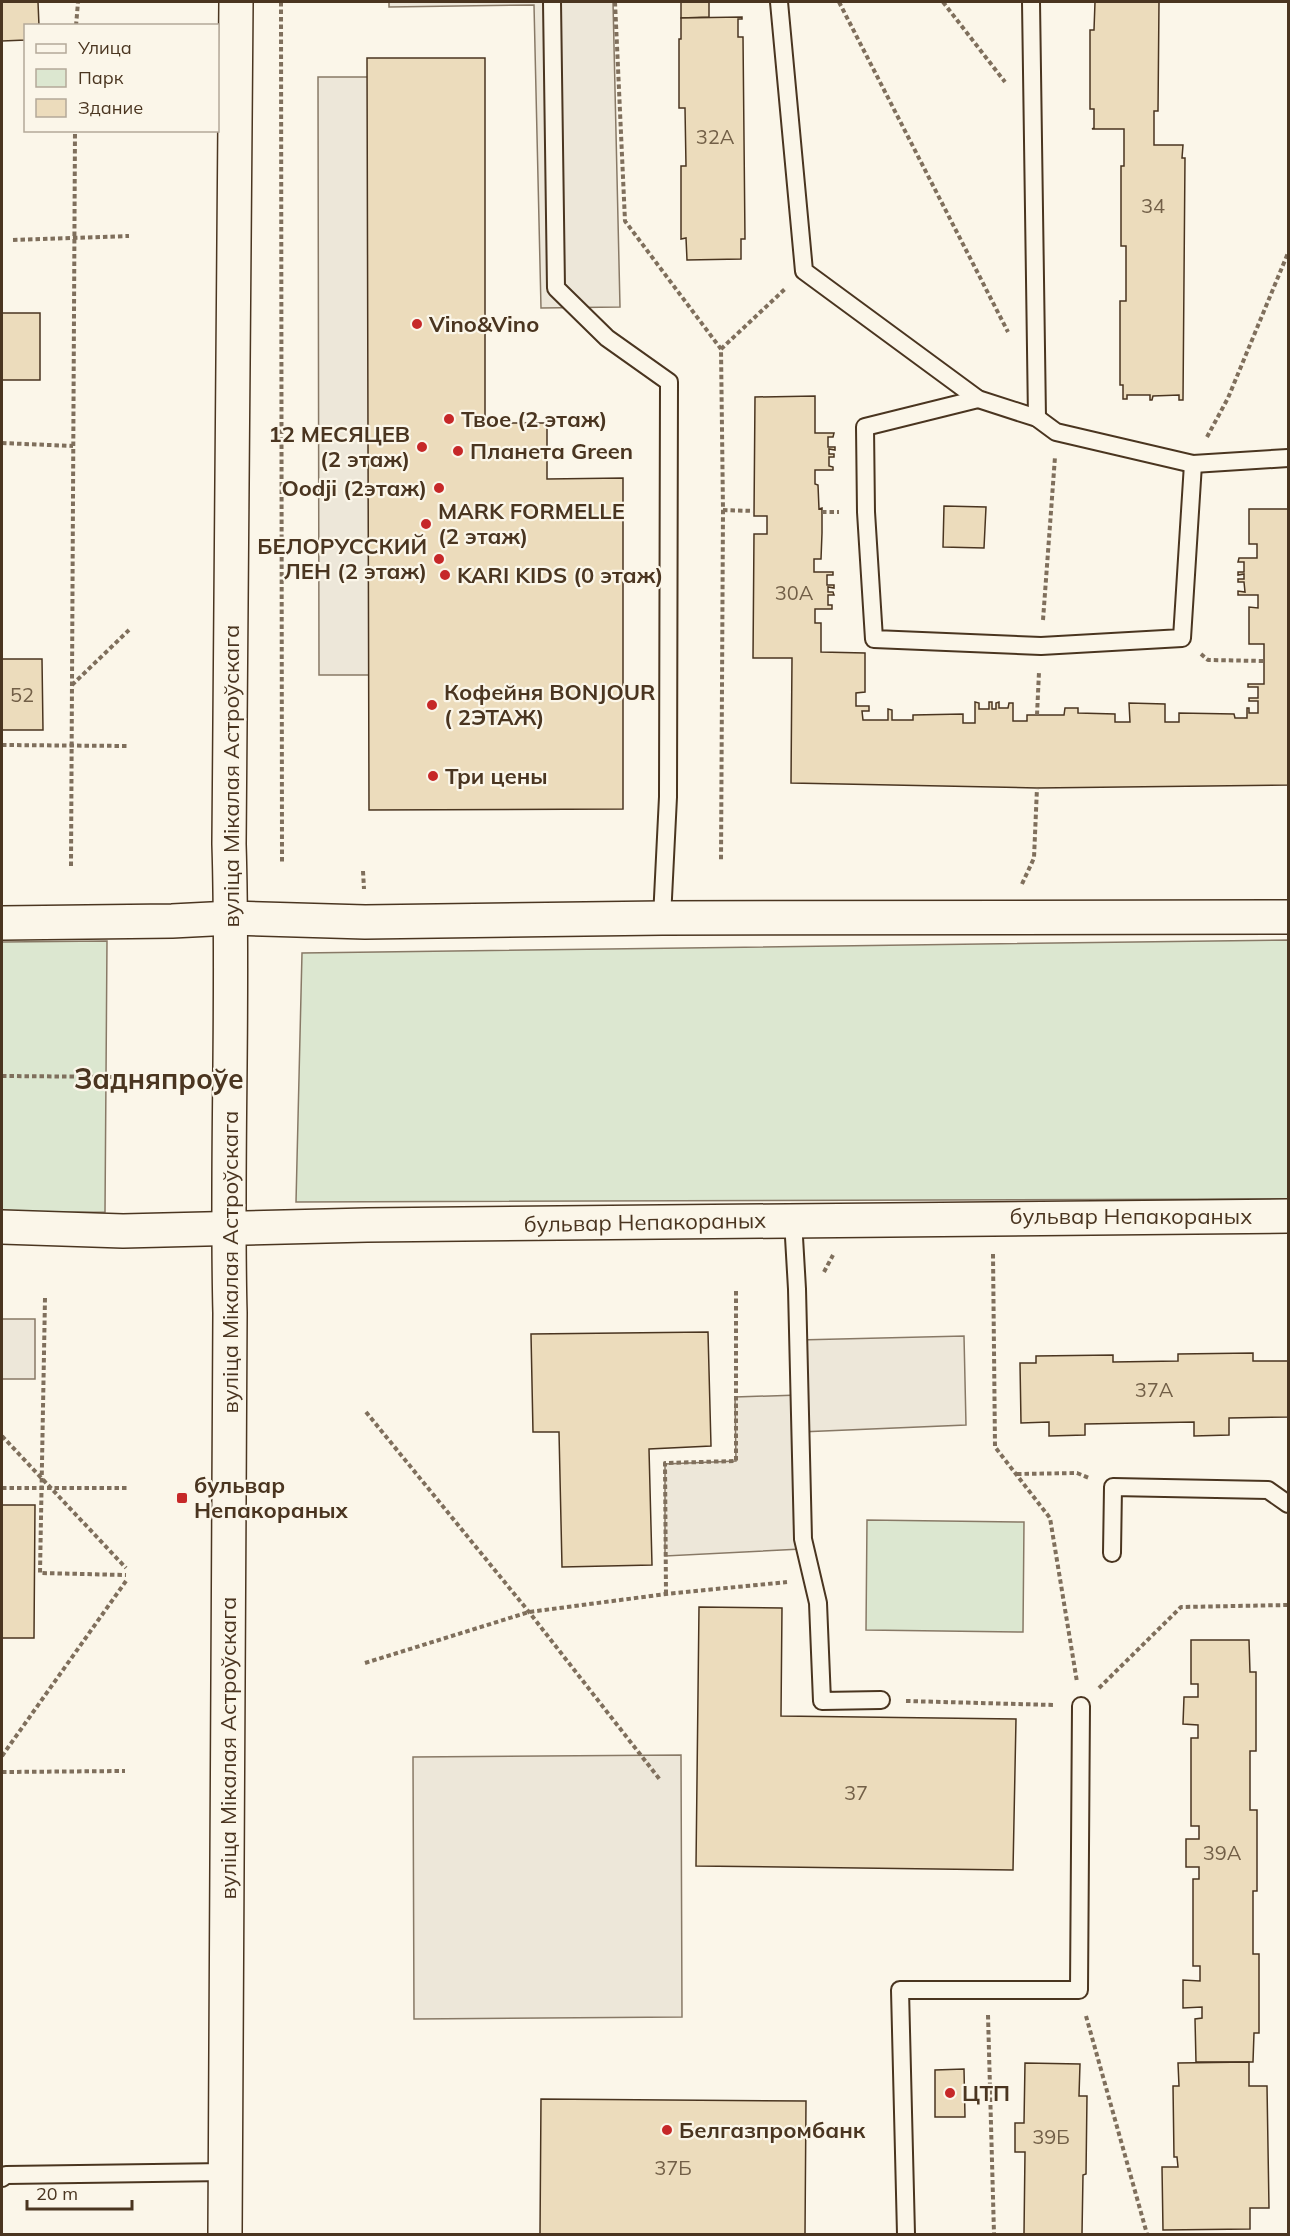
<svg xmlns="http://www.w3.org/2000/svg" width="1290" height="2236" font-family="Mulish,sans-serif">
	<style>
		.green { fill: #dce7d0; stroke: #887966; stroke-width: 1.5 }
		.parking { fill: #ede7d9; stroke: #887966; stroke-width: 1.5 }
		.building { fill: #ecdcbc; stroke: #4a3520; stroke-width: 1.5 }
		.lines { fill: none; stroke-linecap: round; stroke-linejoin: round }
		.lane-casing { stroke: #4a3520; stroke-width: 20 }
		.secondary-casing { stroke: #4a3520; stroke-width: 36 }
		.path { stroke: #7f6f5c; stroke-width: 4; stroke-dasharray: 4.5 3; stroke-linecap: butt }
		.lane { stroke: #fbf6e9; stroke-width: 16 }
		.secondary { stroke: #fbf6e9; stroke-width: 33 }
		.poi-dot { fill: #c62828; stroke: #fbf6e9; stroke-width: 2 }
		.labels { text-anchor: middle; stroke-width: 4.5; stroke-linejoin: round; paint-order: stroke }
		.number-label { font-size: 20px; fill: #725f47 }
		.poi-label { font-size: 22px; font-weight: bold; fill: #4a3520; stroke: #fbf6e9; text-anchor: start }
		.street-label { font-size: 22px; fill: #4a3520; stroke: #fbf6e9 }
		.district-label { font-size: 28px; font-weight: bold; fill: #4a3520; stroke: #fbf6e9 }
	</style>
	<rect width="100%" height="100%" fill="#fbf6e9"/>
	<!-- green -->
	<g class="green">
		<polygon points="1288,940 1288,1199 296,1202 302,953"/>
		<polygon points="107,941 105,1212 2,1213 2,942"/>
		<polygon points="867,1520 1024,1522 1023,1632 866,1630"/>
	</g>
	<!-- parking -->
	<g class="parking">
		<polygon points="389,2 613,2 620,307 541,308 534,5 389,7"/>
		<polygon points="318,77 375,77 377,675 319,675"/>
		<rect x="2" y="1319" width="33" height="60"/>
		<polygon points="964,1336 966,1425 800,1432 801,1549 665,1556 665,1464 736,1461 735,1397 799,1395 798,1340"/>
		<polygon points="681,1755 682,2017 414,2019 413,1757"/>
	</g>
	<!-- building -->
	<g class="building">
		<polygon points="2,2 38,2 39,26 26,26 26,40 2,41"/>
		<polygon points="652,2 712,2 709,2 709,17 681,18 681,2"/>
		<polygon points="1095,2 1159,2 1158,111 1154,111 1154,145 1183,145 1182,158 1185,158 1183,400 1179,400 1179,395 1153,396 1152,400 1150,400 1150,395 1127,395 1127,399 1123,399 1123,385 1120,385 1120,301 1126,301 1126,246 1121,246 1121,166 1124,166 1124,129 1092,129 1094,128 1094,109 1090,109 1090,30 1094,30"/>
		<polygon points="742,17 742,19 738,19 738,37 743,37 745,239 741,239 741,259 687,260 686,238 681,239 681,166 686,166 685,108 679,108 679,39 681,39 681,18"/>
		<polygon points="367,58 485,58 485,423 547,423 547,479 623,478 623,809 369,810"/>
		<rect x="2" y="313" width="38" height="67"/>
		<polygon points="815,396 815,433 834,433 833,437 828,437 828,447 835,447 835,450 829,449 829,454 834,454 834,457 829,457 829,466 833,467 833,470 815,470 815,484 818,485 819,509 822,508 822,533 821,559 814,559 814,572 833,572 833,575 827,575 827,585 834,585 834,588 828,587 828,592 833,592 834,595 828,595 828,605 832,605 832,609 815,609 815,623 821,623 821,652 865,653 865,692 856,693 856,706 869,706 869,711 862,711 863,720 888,720 888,709 892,710 892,720 913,720 913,715 963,714 963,723 975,723 975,702 979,703 979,709 989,709 989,702 992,702 992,709 996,709 996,703 999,702 999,708 1008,708 1009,703 1013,703 1013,721 1027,721 1027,715 1064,715 1065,708 1078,708 1078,713 1115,714 1115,722 1130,722 1129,703 1165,704 1165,722 1179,722 1179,713 1234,714 1235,718 1247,718 1247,708 1249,708 1249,713 1258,713 1258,701 1249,701 1249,698 1258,698 1258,687 1248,687 1248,684 1264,684 1264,644 1249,644 1249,607 1258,608 1258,595 1238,595 1238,591 1245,592 1244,582 1238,582 1238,579 1244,579 1244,574 1238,575 1238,572 1244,572 1244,562 1238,562 1239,558 1257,558 1257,544 1249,544 1249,509 1288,509 1288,785 1037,788 791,783 792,658 753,658 754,534 767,534 767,516 754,516 755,397"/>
		<polygon points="944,506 986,507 984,548 943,547"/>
		<polygon points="2,659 42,659 43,730 2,730"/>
		<polygon points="708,1332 711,1446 649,1449 652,1565 562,1567 559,1432 533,1432 531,1334"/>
		<polygon points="1253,1353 1253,1361 1288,1361 1288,1417 1229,1418 1229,1435 1194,1436 1194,1422 1085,1424 1085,1435 1049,1436 1049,1422 1021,1423 1020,1363 1036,1363 1036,1356 1113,1355 1113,1362 1178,1361 1178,1354"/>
		<polygon points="2,1505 35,1505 34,1638 2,1638"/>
		<polygon points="699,1607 782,1608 781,1716 1016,1719 1013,1870 696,1866"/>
		<polygon points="1191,1640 1249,1640 1250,1672 1256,1672 1256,1751 1250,1751 1250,1810 1257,1810 1257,1891 1253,1891 1253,1954 1259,1954 1259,2033 1254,2033 1253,2062 1196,2062 1195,2019 1202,2018 1202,2007 1183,2008 1183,1980 1200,1981 1200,1966 1193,1966 1193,1879 1199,1879 1199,1867 1186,1867 1186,1839 1199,1839 1199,1826 1191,1826 1191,1738 1198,1738 1198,1725 1183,1724 1184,1697 1198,1697 1198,1684 1191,1684"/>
		<polygon points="1249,2062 1249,2086 1267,2086 1269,2208 1250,2208 1250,2229 1163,2230 1162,2167 1178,2167 1177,2157 1174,2157 1173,2086 1179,2086 1178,2063"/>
		<polygon points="1025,2063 1080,2064 1079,2096 1087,2096 1086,2174 1083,2175 1082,2234 1024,2234 1025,2152 1015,2152 1015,2123 1024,2123"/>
		<polygon points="964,2069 965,2117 935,2117 935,2070"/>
		<polygon points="541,2099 806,2101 805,2234 540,2234"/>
	</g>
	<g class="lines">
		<!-- lane casing -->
		<g class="lane-casing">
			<g id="lane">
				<polyline points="552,2 556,288 607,338 669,382 668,797 662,918"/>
				<polyline points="779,2 804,271 978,399 1037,418 1056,432 1193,464 1288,458"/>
				<polyline points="1031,2 1037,418"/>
				<polyline points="978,399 865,427 866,512 874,639 1041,646 1182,638 1193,464"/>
				<polyline points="793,1220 797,1289 803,1539 818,1603 822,1701 881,1700"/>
				<polyline points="1112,1553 1113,1487 1268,1490 1288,1504"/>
				<polyline points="2,2178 6,2175 226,2172"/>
				<polyline points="906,2234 900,1990 1079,1990 1081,1706"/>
			</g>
		</g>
		<!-- secondary casing -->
		<g class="secondary-casing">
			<g id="secondary">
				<polyline points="2,923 172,921 231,918 365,922 662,918 1288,917"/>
				<polyline points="2,1227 123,1231 367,1225 1288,1216"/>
				<path d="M225,2234L230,1313C226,1157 234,1001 229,844L236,2"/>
			</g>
		</g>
		<!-- path -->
		<g class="path">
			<polyline points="281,2 282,862"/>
			<polyline points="615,2 625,221 721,349 723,510 721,862"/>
			<polyline points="839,2 1008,332"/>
			<polyline points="943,2 1005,82"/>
			<polyline points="76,26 78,2"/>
			<polyline points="13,240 129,236"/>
			<polyline points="721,349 786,288"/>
			<polyline points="1207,437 1228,398 1288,253"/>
			<polyline points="2,443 73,446"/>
			<polyline points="723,510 754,511"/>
			<polyline points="822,512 839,512"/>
			<polyline points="1043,620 1055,457"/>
			<polyline points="1201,654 1208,660 1264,661"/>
			<polyline points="72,685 129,630"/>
			<polyline points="1037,715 1039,672"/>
			<polyline points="2,745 129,746"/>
			<polyline points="71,866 75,130"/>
			<polyline points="363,871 364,889"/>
			<polyline points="1022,884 1034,858 1037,788"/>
			<polyline points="2,1076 124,1077"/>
			<polyline points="993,1254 995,1447 1050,1518 1077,1682"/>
			<polyline points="824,1272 833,1255"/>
			<polyline points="45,1298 40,1573 126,1575"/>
			<polyline points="366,1412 529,1612 661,1781"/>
			<polyline points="2,1436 126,1568"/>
			<polyline points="1017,1474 1077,1473 1089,1478"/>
			<polyline points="2,1488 127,1488"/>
			<polyline points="666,1594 665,1463 736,1461 736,1291"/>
			<polyline points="365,1663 529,1612 666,1594 787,1582"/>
			<polyline points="1099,1688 1181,1607 1288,1605"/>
			<polyline points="906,1701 1054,1705"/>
			<polyline points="2,1756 126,1581"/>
			<polyline points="2,1772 125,1771"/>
			<polyline points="988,2015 994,2234"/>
			<polyline points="1086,2016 1147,2234"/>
		</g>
		<!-- lane -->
		<use href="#lane" class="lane"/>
		<!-- secondary -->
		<use href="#secondary" class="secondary"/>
	</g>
	<!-- markers -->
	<g class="poi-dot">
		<circle cx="417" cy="324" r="6"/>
		<circle cx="449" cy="419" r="6"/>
		<circle cx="422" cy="447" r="6"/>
		<circle cx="458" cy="451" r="6"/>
		<circle cx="439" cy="488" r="6"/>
		<circle cx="426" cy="524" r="6"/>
		<circle cx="439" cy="559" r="6"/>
		<circle cx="445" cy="575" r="6"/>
		<circle cx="432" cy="705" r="6"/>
		<circle cx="433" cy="776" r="6"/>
		<rect x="176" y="1492" width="12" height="12" rx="3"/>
		<circle cx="950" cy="2093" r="6"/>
		<circle cx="667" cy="2130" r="6"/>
	</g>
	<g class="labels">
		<!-- number labels -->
		<g class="number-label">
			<text x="715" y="144">32А</text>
			<text x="1153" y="213">34</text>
			<text x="794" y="600">30А</text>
			<text x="22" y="702">52</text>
			<text x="1154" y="1397">37А</text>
			<text x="856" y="1800">37</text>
			<text x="1222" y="1860">39А</text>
			<text x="1051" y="2144">39Б</text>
			<text x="673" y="2175">37Б</text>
		</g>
		<!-- poi labels -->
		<g class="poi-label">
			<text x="429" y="332">Vino&amp;Vino</text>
			<text x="461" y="427">Твое (2 этаж)</text>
			<text x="410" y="442" text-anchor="end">12 МЕСЯЦЕВ<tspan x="410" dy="25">(2 этаж)</tspan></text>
			<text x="470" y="459">Планета Green</text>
			<text x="427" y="496" text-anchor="end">Oodji (2этаж)</text>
			<text x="438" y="519">MARK FORMELLE<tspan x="438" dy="25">(2 этаж)</tspan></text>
			<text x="427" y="554" text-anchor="end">БЕЛОРУССКИЙ<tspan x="427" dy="25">ЛЕН (2 этаж)</tspan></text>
			<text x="457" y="583">KARI KIDS (0 этаж)</text>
			<text x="444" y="700">Кофейня BONJOUR<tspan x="444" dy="25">( 2ЭТАЖ)</tspan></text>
			<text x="445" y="784">Три цены</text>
			<text x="194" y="1493">бульвар<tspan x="194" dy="25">Непакораных</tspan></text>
			<text x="962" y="2101">ЦТП</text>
			<text x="679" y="2138">Белгазпромбанк</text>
		</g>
		<!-- street labels -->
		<g class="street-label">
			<text transform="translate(231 776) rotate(-90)" y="8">вуліца Мікалая Астроўскага</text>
			<text x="1131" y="1224">бульвар Непакораных</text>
			<text transform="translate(645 1222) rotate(-1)" y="8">бульвар Непакораных</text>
			<text transform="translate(230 1262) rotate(-90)" y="8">вуліца Мікалая Астроўскага</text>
			<text transform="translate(228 1748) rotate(-90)" y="8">вуліца Мікалая Астроўскага</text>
		</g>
		<!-- district labels -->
		<g class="district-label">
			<text x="159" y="1089">Задняпроўе</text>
		</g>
	</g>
	<!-- border -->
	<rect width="1290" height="2236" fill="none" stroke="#4a3520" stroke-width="6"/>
	<!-- legend -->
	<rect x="24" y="24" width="195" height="108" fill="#fbf6e9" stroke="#b4a999" stroke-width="1.5"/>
	<rect x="36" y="44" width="30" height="9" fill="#fbf6e9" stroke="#b4a999" stroke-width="1.5"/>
	<text x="78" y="54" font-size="18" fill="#4a3520">Улица</text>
	<rect x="36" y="69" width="30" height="18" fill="#dce7d0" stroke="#b4a999" stroke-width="1.5"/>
	<text x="78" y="84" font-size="18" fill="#4a3520">Парк</text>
	<rect x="36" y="99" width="30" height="18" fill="#ecdcbc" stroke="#b4a999" stroke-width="1.5"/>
	<text x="78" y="114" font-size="18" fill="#4a3520">Здание</text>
	<!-- scale -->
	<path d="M27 2200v9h105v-9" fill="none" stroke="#4a3520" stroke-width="3"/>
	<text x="36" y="2200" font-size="18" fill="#4a3520" stroke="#fbf6e9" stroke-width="4.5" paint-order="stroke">20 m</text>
</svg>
